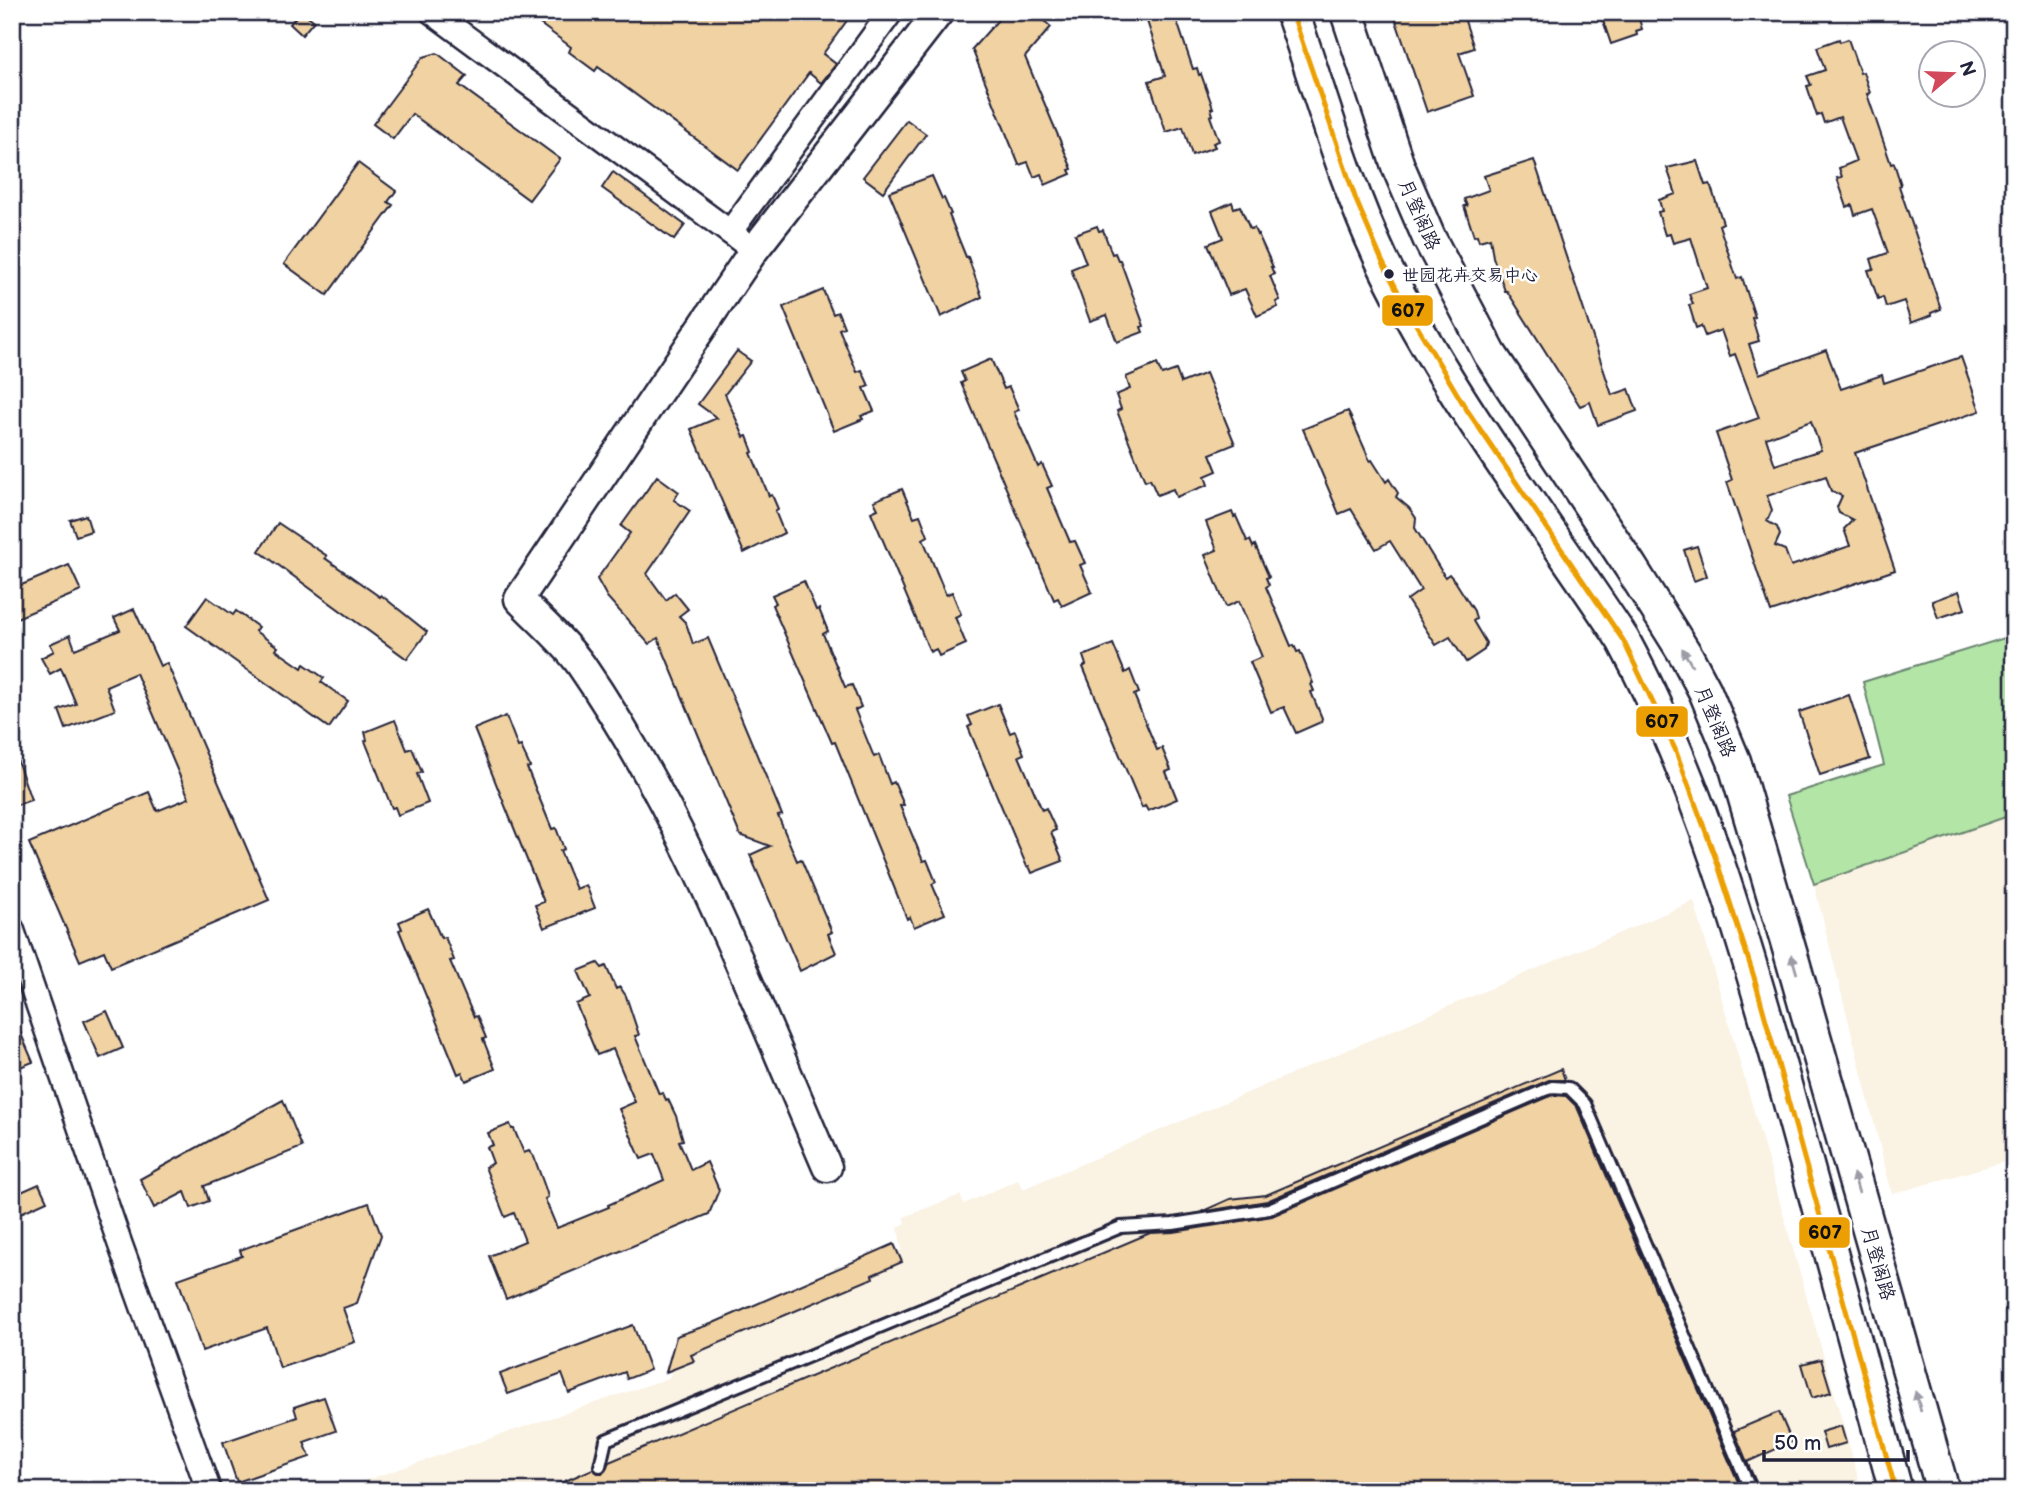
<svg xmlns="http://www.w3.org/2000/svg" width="2026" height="1503" font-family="'Balsamiq Sans','LXGW WenKai TC',sans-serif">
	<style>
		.built { fill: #faf2e3 }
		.green { fill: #b2e5a6; stroke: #6a8470; stroke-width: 2 }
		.building { fill: #f0d2a3; stroke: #22223b; stroke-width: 2; fill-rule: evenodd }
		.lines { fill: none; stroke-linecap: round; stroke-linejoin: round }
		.service-casing { stroke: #22223b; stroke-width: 16 }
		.minor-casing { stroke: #22223b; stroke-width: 28 }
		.tertiary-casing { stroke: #22223b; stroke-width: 33 }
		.secondary-casing { stroke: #22223b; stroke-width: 37 }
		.service { stroke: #fff; stroke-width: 10 }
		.minor { stroke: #fff; stroke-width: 23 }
		.tertiary { stroke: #fff; stroke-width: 28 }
		.secondary { stroke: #fff; stroke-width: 32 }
		.bus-1-casing { stroke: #fff; stroke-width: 10 }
		.bus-1 { stroke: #ec9f03; stroke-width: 5 }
		.oneway { fill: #9c9ca7 }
		.bus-dot { fill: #22223b; stroke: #fff; stroke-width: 2.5 }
		.labels { text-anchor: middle; stroke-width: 5; stroke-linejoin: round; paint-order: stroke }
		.bus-label { font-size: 17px; fill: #22223b; stroke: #fff; text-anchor: start }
		.street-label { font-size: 19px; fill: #22223b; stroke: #fff }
		.line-badge { stroke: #fff; stroke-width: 2.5 }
		.pale-badge-label { font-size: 19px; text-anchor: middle; font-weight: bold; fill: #111 }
	</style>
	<rect width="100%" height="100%" fill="#fff"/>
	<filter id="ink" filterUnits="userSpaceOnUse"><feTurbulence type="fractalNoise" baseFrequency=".0143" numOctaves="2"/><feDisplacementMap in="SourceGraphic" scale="14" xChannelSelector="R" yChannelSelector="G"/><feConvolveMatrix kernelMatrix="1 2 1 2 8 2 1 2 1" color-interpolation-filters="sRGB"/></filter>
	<g filter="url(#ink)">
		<!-- built -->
		<g class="built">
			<polygon points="2014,814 2014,1159 1892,1194 1814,884"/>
			<polygon points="1694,901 1862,1491 334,1491 669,1378 685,1341 902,1250 898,1227 906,1223 904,1217 960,1195 964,1204 1018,1180 1023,1189"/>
		</g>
		<!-- green -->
		<polygon class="green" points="2014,635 2014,814 1814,884 1786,796 1884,765 1863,682"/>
		<!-- building -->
		<g class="building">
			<polygon points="300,12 303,12 314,21 302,35 290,24"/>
			<polygon points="524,12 853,12 823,54 836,64 821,83 809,73 738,170 598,67 595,71 569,52 571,47"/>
			<polygon points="1005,12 1034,12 1051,27 1025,57 1072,169 1069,170 1071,174 1045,185 1041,174 1034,177 1028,162 1019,165 972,49"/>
			<polygon points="1144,12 1174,12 1193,69 1197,68 1199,75 1201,74 1213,108 1211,108 1213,115 1210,116 1219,141 1213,143 1215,147 1192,155 1183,127 1166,132 1149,81 1165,76"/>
			<polygon points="1393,12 1462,12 1474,48 1459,53 1474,96 1427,112"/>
			<polygon points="1600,12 1637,12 1642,29 1636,31 1637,35 1611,44"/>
			<polygon points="1839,39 1840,42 1848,39 1860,73 1863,72 1870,93 1867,94 1891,164 1894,163 1901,185 1899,186 1941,309 1931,313 1932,315 1911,323 1904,301 1886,307 1883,297 1878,299 1868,270 1874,269 1871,259 1888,253 1872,209 1855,215 1852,205 1847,207 1837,178 1842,177 1839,168 1856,161 1840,117 1824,123 1821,114 1817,116 1807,86 1811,85 1807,76 1825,70 1817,47"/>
			<polygon points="437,53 467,76 459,85 560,159 529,200 412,114 393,139 373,124 423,57"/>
			<polygon points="907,120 926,134 883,192 863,177"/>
			<polygon points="1534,160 1612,395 1629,389 1637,411 1598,425 1590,402 1580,406 1507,291 1505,291 1493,257 1490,238 1479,241 1477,235 1474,236 1464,206 1467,206 1464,199 1489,190 1484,176"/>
			<path d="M1697,161L1705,185L1710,184L1723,223L1719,225L1737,279L1742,277L1755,317L1752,318L1759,341L1749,344L1759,374L1826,350L1841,389L1882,375L1884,383L1961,357L1980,411L1855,453L1895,570L1771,612L1727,482L1732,480L1716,433L1759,418L1735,354L1730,356L1721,330L1705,336L1701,326L1696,328L1689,305L1693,304L1689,294L1707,288L1691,238L1673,243L1670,234L1665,235L1658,212L1662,211L1659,200L1676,194L1667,168ZM1811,421L1821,450L1775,465L1766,438ZM1826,476L1831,491L1842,496L1837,507L1839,513L1853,520L1844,529L1850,546L1791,566L1785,550L1775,546L1780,535L1777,527L1767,521L1772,510L1767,496Z"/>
			<polygon points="358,163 396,191 388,202 393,205 327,295 284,264"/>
			<polygon points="613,172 685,225 674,240 602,188"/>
			<polygon points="932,176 942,199 944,198 951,214 949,215 966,257 968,257 982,297 941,317 889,192"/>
			<polygon points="1232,202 1234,208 1240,206 1250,229 1254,228 1257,235 1258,234 1273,267 1271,267 1274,274 1270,276 1280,300 1276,302 1278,307 1257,316 1245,289 1229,295 1208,244 1223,238 1212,211"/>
			<polygon points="1097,226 1099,231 1103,230 1112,254 1115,253 1118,260 1120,260 1144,326 1141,327 1143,332 1117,342 1107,315 1090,321 1071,269 1086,263 1075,234"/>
			<polygon points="823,290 833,314 838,312 844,327 839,329 857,372 862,370 869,386 864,388 874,411 861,416 863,419 834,431 783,307"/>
			<polygon points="737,351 751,361 725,394 744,437 747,436 753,452 751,453 769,496 772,495 778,509 775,511 784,533 744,553 691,429 717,418 698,404"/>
			<polygon points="991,359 1004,389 1009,387 1019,410 1014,412 1038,467 1042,464 1052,486 1047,488 1070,542 1075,541 1085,563 1080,565 1092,592 1062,606 1058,598 1054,600 961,383 965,381 961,372"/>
			<polygon points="1157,364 1162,375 1176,370 1181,383 1206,373 1235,444 1210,454 1217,471 1205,476 1208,485 1176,497 1173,489 1157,495 1150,479 1145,481 1117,411 1121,409 1116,395 1130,389 1126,377"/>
			<polygon points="1348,411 1370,461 1372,460 1386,482 1389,479 1398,493 1396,497 1409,508 1416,518 1415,528 1445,577 1449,574 1455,581 1474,611 1476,619 1473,621 1486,643 1484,650 1466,662 1450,637 1436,645 1407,600 1421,590 1390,541 1376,549 1351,509 1339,514 1303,429"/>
			<polygon points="657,476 679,492 674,500 690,511 647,574 666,600 675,593 688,609 679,616 686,623 693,644 708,638 782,815 778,816 797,861 801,859 832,932 828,934 836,953 800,971 750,855 770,846 740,835 658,638 649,644 607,597 597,579 630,533 621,526"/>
			<polygon points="902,489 914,517 920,515 928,536 923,539 946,595 952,592 961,614 955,617 966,644 939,656 936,649 930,652 871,512 878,509 874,501"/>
			<polygon points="1232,512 1234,517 1236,516 1247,541 1250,540 1253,547 1255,545 1269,577 1266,578 1269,585 1266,587 1291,646 1294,645 1297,652 1300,651 1313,683 1311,684 1314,691 1311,692 1322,718 1321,722 1296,733 1284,707 1271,712 1250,662 1262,657 1239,601 1226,607 1205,555 1217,550 1206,522"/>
			<polygon points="86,515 91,531 76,536 70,520"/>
			<polygon points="278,523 327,556 325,558 380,597 381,595 427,632 407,659 259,551"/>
			<polygon points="1697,546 1707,576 1694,581 1684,550"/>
			<polygon points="69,565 81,591 12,620 12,589"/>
			<polygon points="804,581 816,610 819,609 828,631 823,634 845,687 852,685 861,707 855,710 874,757 879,755 890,784 894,782 904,805 900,806 923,861 927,860 936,882 932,884 945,914 914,927 910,917 907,919 835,742 832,743 772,605 776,603 772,595"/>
			<polygon points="1959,591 1965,609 1938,618 1932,601"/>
			<polygon points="207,597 233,615 236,611 258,627 255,631 278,647 276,650 302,668 304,664 324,678 321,682 348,701 329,728 186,626"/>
			<polygon points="134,609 160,666 167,663 269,900 111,967 104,951 80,961 29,843 149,792 157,811 189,798 136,673 106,686 115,710 66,729 59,710 76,704 61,668 50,674 41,658 54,651 50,644 70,635 75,649 120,630 114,618"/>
			<polygon points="1113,644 1125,673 1130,670 1139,693 1134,695 1157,750 1162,748 1171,770 1166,772 1177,799 1148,811 1145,806 1142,808 1083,667 1086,665 1083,656"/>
			<polygon points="1849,695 1870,759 1820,775 1799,712"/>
			<polygon points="998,704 1010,733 1015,731 1024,754 1019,756 1042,810 1046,808 1056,830 1051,832 1063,861 1032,873 1029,866 1027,867 968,727 972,725 968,716"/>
			<polygon points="506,716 518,747 521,746 530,767 527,768 552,829 556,828 564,849 560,851 576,889 586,885 595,908 544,928 535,905 544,902 474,729"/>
			<polygon points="395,720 407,750 412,748 422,772 417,774 428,803 398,815 395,807 392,808 365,741 367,740 365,732"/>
			<polygon points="15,754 31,800 17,805 12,792 12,755"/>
			<polygon points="428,909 441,938 445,937 454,960 450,961 474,1017 477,1016 486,1038 483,1039 495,1069 466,1081 462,1072 458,1074 399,930 402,929 399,922"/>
			<polygon points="598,963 602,968 606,966 616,989 620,987 626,996 639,1035 635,1036 659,1094 663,1093 666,1100 668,1099 676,1116 683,1140 679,1141 691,1170 707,1162 719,1190 709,1214 506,1299 489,1256 525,1241 514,1213 505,1217 485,1167 493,1163 487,1147 493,1145 488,1133 510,1124 512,1129 514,1129 524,1153 529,1151 534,1157 546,1190 548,1197 545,1199 557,1228 609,1207 608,1205 664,1180 654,1154 641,1159 619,1109 635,1102 613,1049 597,1055 576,1004 590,998 578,971"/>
			<polygon points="107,1011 123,1048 100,1058 84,1021"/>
			<polygon points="12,1013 33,1062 12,1070"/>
			<polygon points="1561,1069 1565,1080 1549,1080 1267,1201 1201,1212 1230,1199 1266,1195"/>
			<polygon points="1553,1095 1566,1096 1577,1107 1742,1491 542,1491 593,1469 598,1473 603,1473 609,1462 1150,1233 1174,1232 1272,1216"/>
			<polygon points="283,1100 302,1147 204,1186 209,1201 191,1208 185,1192 154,1208 140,1179"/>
			<polygon points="39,1184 47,1201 12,1217 12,1196"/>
			<polygon points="369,1203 381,1235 357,1303 343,1308 355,1342 280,1368 267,1328 202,1351 178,1279 242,1256 240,1250"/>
			<polygon points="894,1244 902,1262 872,1275 873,1278 691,1355 694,1361 666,1372 676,1337 679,1335 711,1324"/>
			<polygon points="633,1325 650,1370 627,1379 625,1372 569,1393 562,1374 508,1394 500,1374"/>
			<polygon points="1821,1359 1831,1392 1812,1398 1802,1364"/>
			<polygon points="324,1397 336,1431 304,1442 310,1457 237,1482 223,1442 297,1417 294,1407"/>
			<polygon points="1779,1412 1792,1442 1747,1462 1760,1491 1759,1491 1734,1431"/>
			<polygon points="1841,1426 1846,1443 1826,1449 1821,1432"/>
		</g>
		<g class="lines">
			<!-- service casing -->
			<g class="service-casing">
				<polyline id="service" points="600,1466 606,1440 1121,1227 1173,1224 1269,1209 1552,1087 1569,1088 1585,1104 1751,1491"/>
			</g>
			<!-- minor casing -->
			<g class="minor-casing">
				<g id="minor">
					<polyline points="432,12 754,250"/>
					<polyline points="730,232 891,12"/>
					<polyline points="12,929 120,1244 209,1491"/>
				</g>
			</g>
			<!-- tertiary casing -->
			<g class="tertiary-casing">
				<path id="tertiary" d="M827,1167C754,998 686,817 581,665C564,641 539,620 519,599L754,250L939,12"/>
			</g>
			<!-- secondary casing -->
			<g class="secondary-casing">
				<g id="secondary">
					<path d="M1292,12C1321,95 1344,181 1382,261C1447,396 1541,515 1623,640C1699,781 1744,939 1787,1092C1824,1225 1860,1358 1896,1491"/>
					<polyline points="1347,12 1398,166 1429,238 1490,354 1630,566 1687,657 1705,691 1734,761 1793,962 1943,1491"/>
				</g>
			</g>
			<!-- service -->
			<use href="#service" class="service"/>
			<!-- minor -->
			<use href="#minor" class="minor"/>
			<!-- tertiary -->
			<use href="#tertiary" class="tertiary"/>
			<!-- secondary -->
			<use href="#secondary" class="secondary"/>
			<!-- bus-1 casing -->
			<g class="bus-1-casing">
				<polyline id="bus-1" points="1292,12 1356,200 1382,261 1408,311 1465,407 1623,640 1675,749 1717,862 1754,977 1896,1491"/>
			</g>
			<!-- bus-1 -->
			<use href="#bus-1" class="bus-1"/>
		</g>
		<!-- one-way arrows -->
		<defs><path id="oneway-solid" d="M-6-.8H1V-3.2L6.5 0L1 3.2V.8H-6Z" transform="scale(1.75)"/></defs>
		<g class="oneway">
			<use href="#oneway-solid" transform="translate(1687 657) rotate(-120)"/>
			<use href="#oneway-solid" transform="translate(1794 964) rotate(-106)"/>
			<use href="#oneway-solid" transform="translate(1856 1183) rotate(-106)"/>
			<use href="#oneway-solid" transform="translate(1918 1401) rotate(-106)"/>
		</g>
	</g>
	<!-- markers -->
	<circle class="bus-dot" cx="1389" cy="274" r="6"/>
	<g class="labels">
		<!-- bus labels -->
		<g class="bus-label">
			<text x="1402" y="281">世园花卉交易中心</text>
		</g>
		<!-- street labels -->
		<g class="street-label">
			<text transform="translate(1420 214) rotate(66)" y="7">月登阁路</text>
			<text transform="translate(1716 721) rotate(67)" y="7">月登阁路</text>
			<text transform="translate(1879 1263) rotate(74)" y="7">月登阁路</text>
		</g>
	</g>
	<g class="line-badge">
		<rect x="1381" y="294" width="53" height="33" rx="7" fill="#ec9f03"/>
		<rect x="1635" y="705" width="54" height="33" rx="7" fill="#ec9f03"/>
		<rect x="1798" y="1216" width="53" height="33" rx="7" fill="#ec9f03"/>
	</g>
	<g class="pale-badge-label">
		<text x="1408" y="317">607</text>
		<text x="1662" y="728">607</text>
		<text x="1825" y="1239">607</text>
	</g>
	<!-- margin -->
	<rect width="2026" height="1503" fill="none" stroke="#fff" stroke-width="42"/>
	<rect x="21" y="21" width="1984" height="1461" fill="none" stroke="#22223b" stroke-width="2.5" filter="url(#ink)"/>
	<!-- north arrow -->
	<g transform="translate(1952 74) rotate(71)"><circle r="33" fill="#ffffff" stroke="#a7a7b1" stroke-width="2"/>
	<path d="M0-5L12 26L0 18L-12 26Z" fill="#d1495b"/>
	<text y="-10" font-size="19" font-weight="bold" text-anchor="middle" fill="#22223b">N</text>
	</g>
	<!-- scale -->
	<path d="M1764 1450v10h144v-10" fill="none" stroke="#22223b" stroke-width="3.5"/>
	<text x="1774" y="1450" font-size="21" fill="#22223b" stroke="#ffffff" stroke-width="5" paint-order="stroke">50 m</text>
</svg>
